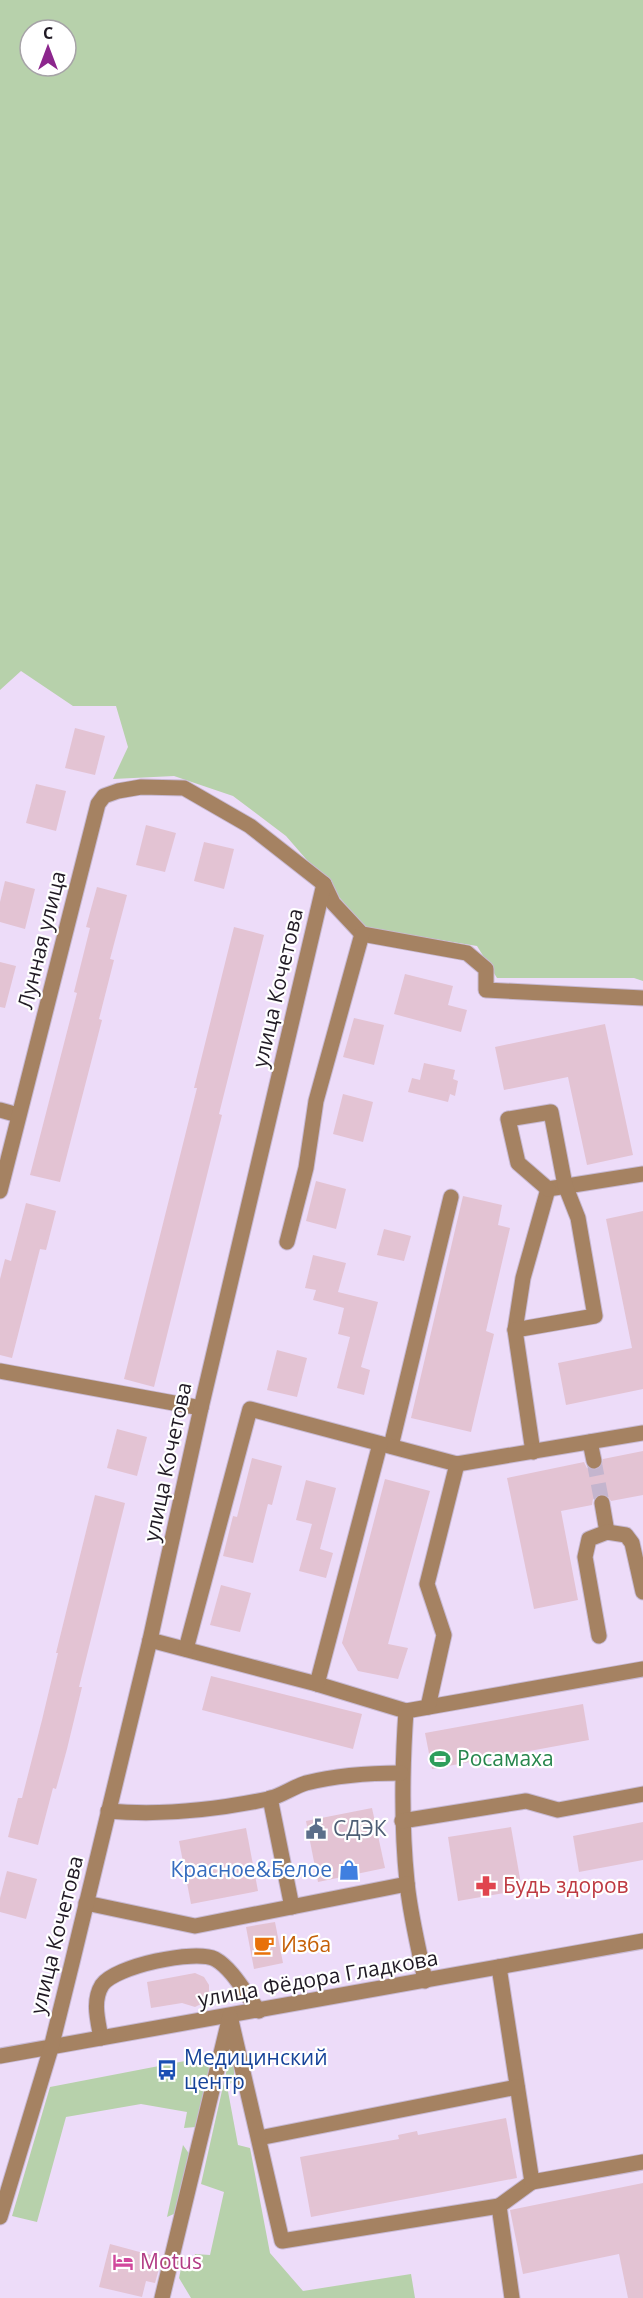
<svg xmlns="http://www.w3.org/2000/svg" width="643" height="2298" font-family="'Open Sans',sans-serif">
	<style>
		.green { fill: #b7d1ab; fill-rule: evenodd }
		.building { fill: #e3c3d3 }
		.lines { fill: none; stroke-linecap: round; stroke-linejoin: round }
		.minor-tunnel { stroke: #c4b5ce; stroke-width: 15; stroke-dasharray: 15 8; stroke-linecap: butt }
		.minor-casing { stroke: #c8b9d3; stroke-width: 17 }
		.minor { stroke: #a58262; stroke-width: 15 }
		.labels { text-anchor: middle; stroke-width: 4.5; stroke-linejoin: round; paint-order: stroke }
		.street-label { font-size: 21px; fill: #201a24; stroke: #fff }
		.leisure-label { font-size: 21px; fill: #27864d; stroke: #fff; text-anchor: start }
		.service-label { font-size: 21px; fill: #4e5e75; stroke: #fff; text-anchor: start }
		.shop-label { font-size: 21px; fill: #366cbe; stroke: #fff; text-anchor: end }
		.health-label { font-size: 21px; fill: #be3a42; stroke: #fff; text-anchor: start }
		.food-label { font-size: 21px; fill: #c56008; stroke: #fff; text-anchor: start }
		.transit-label { font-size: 21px; fill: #164399; stroke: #fff; text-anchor: start }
		.hotel-label { font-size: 21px; fill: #b23c85; stroke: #fff; text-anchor: start }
	</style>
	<rect width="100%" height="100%" fill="#eddcf9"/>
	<!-- green -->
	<g class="green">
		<path d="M0,0H643V981L634,978H497L477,946L366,928L286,836L233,796L174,776L113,779L128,747L116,706H73L21,671L0,690ZM30,30H66V66H30Z"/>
		<polygon points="216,2055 196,2127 184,2128 187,2112 141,2104 66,2117 37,2222 12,2216 50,2087"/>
		<polygon points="228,2064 234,2065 234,2081 227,2086 238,2145 250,2148 270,2253 303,2291 411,2274 415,2298 191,2298 179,2278 182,2264 192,2266 195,2254 210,2255 224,2192 201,2184"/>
		<polygon points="183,2145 190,2155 176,2213 167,2217"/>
	</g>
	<!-- building -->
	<g class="building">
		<polygon points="75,728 105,736 95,775 65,768"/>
		<polygon points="36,784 66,791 56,831 26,823"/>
		<polygon points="146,825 176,833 165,872 136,865"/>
		<polygon points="204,842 234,849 224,889 194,881"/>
		<polygon points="5,881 35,889 25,929 0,922 0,902"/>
		<polygon points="97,887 127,895 110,959 114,960 99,1019 102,1020 60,1182 30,1175 77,993 74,992 90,928 86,927"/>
		<polygon points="234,927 264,935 219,1114 222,1115 154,1387 124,1379 197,1088 194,1088"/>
		<polygon points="0,962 16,966 5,1008 0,1007"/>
		<polygon points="405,974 453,986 448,1005 467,1010 461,1032 394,1014"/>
		<polygon points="354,1018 384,1025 374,1065 343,1057"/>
		<polygon points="605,1024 633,1155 587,1165 568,1077 504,1090 495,1047"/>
		<polygon points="424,1063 455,1070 453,1079 458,1081 455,1096 450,1094 448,1102 408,1092 412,1078 420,1080"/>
		<polygon points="343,1094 373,1102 363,1142 333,1134"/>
		<polygon points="316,1181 346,1189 336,1229 306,1221"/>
		<polygon points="463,1196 502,1205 498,1225 510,1228 486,1331 494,1334 471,1432 411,1418"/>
		<polygon points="26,1203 56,1211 46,1250 40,1249 12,1358 0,1355 0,1279 5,1259 11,1261"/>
		<polygon points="643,1211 643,1389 566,1405 558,1363 632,1348 606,1219"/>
		<polygon points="384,1229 411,1236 404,1261 377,1255"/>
		<polygon points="313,1255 346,1263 338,1292 378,1302 361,1367 370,1370 364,1395 337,1388 350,1337 338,1334 344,1308 313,1300 316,1290 305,1288"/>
		<polygon points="277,1350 307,1358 297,1397 267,1390"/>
		<polygon points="117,1429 147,1437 137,1476 107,1468"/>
		<polygon points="643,1451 643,1495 611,1501 606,1494 600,1494 593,1499 592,1505 561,1511 578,1600 534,1609 507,1478 584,1462 587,1468 595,1471 601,1468 603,1459"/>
		<polygon points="252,1458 282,1466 272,1505 268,1504 253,1563 223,1556 233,1516 237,1517"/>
		<polygon points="385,1479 430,1491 388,1644 408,1648 398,1679 358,1671 342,1643"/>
		<polygon points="306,1480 336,1488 320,1549 333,1553 326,1578 299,1571 312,1524 296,1520"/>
		<polygon points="95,1495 125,1503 79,1687 82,1687 67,1749 56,1789 53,1788 38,1845 8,1837 18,1798 22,1798 42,1720 58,1653 56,1653"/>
		<polygon points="221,1585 251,1593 240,1632 210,1625"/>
		<polygon points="211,1676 362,1714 353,1749 202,1710"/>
		<polygon points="583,1704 589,1740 432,1769 425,1733"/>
		<polygon points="372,1808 385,1868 318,1882 306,1821"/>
		<polygon points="643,1822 643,1860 579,1872 573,1836"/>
		<polygon points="511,1827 522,1890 458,1901 448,1837"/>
		<polygon points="246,1828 258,1891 191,1904 179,1841"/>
		<polygon points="7,1871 37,1879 26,1919 0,1912 0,1898"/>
		<polygon points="275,1922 283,1963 254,1969 246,1927"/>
		<polygon points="195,1973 204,1977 209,1985 209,1995 203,2003 195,2007 182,2003 151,2008 147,1982"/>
		<polygon points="506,2118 517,2178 311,2217 300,2157 399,2139 398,2135 417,2131 418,2135"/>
		<polygon points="643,2183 643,2298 628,2298 619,2254 523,2274 510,2210"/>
		<polygon points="110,2244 162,2258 155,2283 146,2281 142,2297 99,2287"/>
	</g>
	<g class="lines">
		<!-- minor-tunnel -->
		<polyline class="minor-tunnel" points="594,1461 602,1503"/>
		<!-- minor casing -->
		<g class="minor-casing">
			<g id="minor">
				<polyline points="0,1110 18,1115"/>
				<polyline points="0,1191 98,804 104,796 118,791 141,787 184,788 250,826 324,884 333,903 362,934 467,953 486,969 486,990 643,998"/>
				<polyline points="287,1242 306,1168 316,1101 362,934"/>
				<polyline points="515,1330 523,1278 548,1189 643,1174"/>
				<polyline points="0,1371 201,1408"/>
				<polyline points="590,1442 594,1461"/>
				<polyline points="391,1446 451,1197"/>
				<polyline points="533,1452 515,1330 595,1316 578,1218 565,1185 551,1112 508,1119 518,1163 548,1189"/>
				<polyline points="602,1503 607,1532"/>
				<polyline points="599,1636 585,1557 589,1539 607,1532 626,1535 632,1543 643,1592"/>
				<polyline points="150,1640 317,1684 406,1711 643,1669"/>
				<polyline points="186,1649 250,1409 457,1464 643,1433"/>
				<polyline points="317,1684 380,1444"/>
				<polyline points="428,1707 444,1635 427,1584 457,1464"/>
				<path d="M406,1711C402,1769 401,1824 407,1882C410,1915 419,1948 425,1981"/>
				<polyline points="270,1798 292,1907"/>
				<path d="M108,1811C162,1816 215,1810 268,1799C281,1796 293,1787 306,1783C338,1775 368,1773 401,1773"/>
				<polyline points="402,1821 526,1801 558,1810 643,1794"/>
				<polyline points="86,1903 195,1926 407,1884"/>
				<polyline points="499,1967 532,2182 499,2206 512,2298"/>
				<path d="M101,2038C98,2021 92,2001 102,1985C115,1966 195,1949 215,1959C233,1969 246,1995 259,2011"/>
				<polyline points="0,2056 643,1941"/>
				<polyline points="259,2138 517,2087"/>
				<polyline points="532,2182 643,2162"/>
				<polyline points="0,2217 51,2048 72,1963 150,1640 201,1408 324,884"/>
				<polyline points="162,2298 230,2016 282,2241 499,2206"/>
			</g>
		</g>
		<!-- minor -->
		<use href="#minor" class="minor"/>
	</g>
	<!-- icons -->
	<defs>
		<g id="stadium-bare" transform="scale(1.62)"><path d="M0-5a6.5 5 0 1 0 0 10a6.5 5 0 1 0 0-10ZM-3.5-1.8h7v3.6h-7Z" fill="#2e9e5b" stroke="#fff" stroke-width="2.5" paint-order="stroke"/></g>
		<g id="civic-bare" transform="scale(1.62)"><path d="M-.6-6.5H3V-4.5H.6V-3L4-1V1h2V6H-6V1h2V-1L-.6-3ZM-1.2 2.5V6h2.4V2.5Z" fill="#5c6f8a" stroke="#fff" stroke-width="2.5" paint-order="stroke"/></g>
		<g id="shop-bare" transform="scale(1.62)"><path d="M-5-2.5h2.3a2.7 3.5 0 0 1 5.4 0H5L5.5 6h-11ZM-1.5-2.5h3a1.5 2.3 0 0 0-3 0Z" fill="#3f7fe0" stroke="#fff" stroke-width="2.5" paint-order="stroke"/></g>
		<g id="pharmacy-bare" transform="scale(1.62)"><path d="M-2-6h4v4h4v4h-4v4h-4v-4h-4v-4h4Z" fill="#e0444e" stroke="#fff" stroke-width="2.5" paint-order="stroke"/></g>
		<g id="cafe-bare" transform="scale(1.62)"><path d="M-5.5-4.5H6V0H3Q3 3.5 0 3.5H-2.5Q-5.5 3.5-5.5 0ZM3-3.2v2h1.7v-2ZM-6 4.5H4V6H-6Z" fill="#e8710a" stroke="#fff" stroke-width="2.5" paint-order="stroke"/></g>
		<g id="bus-bare" transform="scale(1.62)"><path d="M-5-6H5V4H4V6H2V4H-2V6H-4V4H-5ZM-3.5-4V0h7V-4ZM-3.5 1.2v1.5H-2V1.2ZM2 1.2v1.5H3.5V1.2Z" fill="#1a4fb4" stroke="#fff" stroke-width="2.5" paint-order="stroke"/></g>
		<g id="hotel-bare" transform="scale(1.62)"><path d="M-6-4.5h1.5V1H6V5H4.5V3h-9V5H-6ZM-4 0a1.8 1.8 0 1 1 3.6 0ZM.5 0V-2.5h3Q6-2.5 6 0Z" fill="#d1479c" stroke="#fff" stroke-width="2.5" paint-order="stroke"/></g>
	</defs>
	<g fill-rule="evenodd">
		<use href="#stadium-bare" x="440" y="1759"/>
		<use href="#civic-bare" x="316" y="1829"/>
		<use href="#shop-bare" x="349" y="1870"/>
		<use href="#pharmacy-bare" x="486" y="1886"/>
		<use href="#cafe-bare" x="264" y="1945"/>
		<use href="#bus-bare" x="167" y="2070"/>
		<use href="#hotel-bare" x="123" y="2262"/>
	</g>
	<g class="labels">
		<!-- street labels -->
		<g class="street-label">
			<text transform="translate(42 940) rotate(-76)" y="7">Лунная улица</text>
			<text transform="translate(278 988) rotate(-77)" y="7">улица Кочетова</text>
			<text transform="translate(168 1462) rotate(-78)" y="7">улица Кочетова</text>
			<text transform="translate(57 1935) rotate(-76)" y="7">улица Кочетова</text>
			<text transform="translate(318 1979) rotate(-10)" y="7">улица Фёдора Гладкова</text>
		</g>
		<!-- leisure labels -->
		<g class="leisure-label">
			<text x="457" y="1766">Росамаха</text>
		</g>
		<!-- service labels -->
		<g class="service-label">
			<text x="333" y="1836">СДЭК</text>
		</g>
		<!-- shop labels -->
		<g class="shop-label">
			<text x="332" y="1877">Красное&amp;Белое</text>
		</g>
		<!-- health labels -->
		<g class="health-label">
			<text x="503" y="1893">Будь здоров</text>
		</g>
		<!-- food labels -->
		<g class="food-label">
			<text x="281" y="1952">Изба</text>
		</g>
		<!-- transit labels -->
		<g class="transit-label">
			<text x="184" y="2065">Медицинский<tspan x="184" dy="24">центр</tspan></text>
		</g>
		<!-- hotel labels -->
		<g class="hotel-label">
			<text x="140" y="2269">Motus</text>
		</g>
	</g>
	<!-- north arrow -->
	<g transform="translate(48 48)"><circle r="28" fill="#ffffff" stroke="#a6a3a7" stroke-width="1.5"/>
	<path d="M0-4.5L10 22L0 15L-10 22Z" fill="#8c268d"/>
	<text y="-9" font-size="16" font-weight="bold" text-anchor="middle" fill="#201a24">С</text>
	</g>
</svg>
